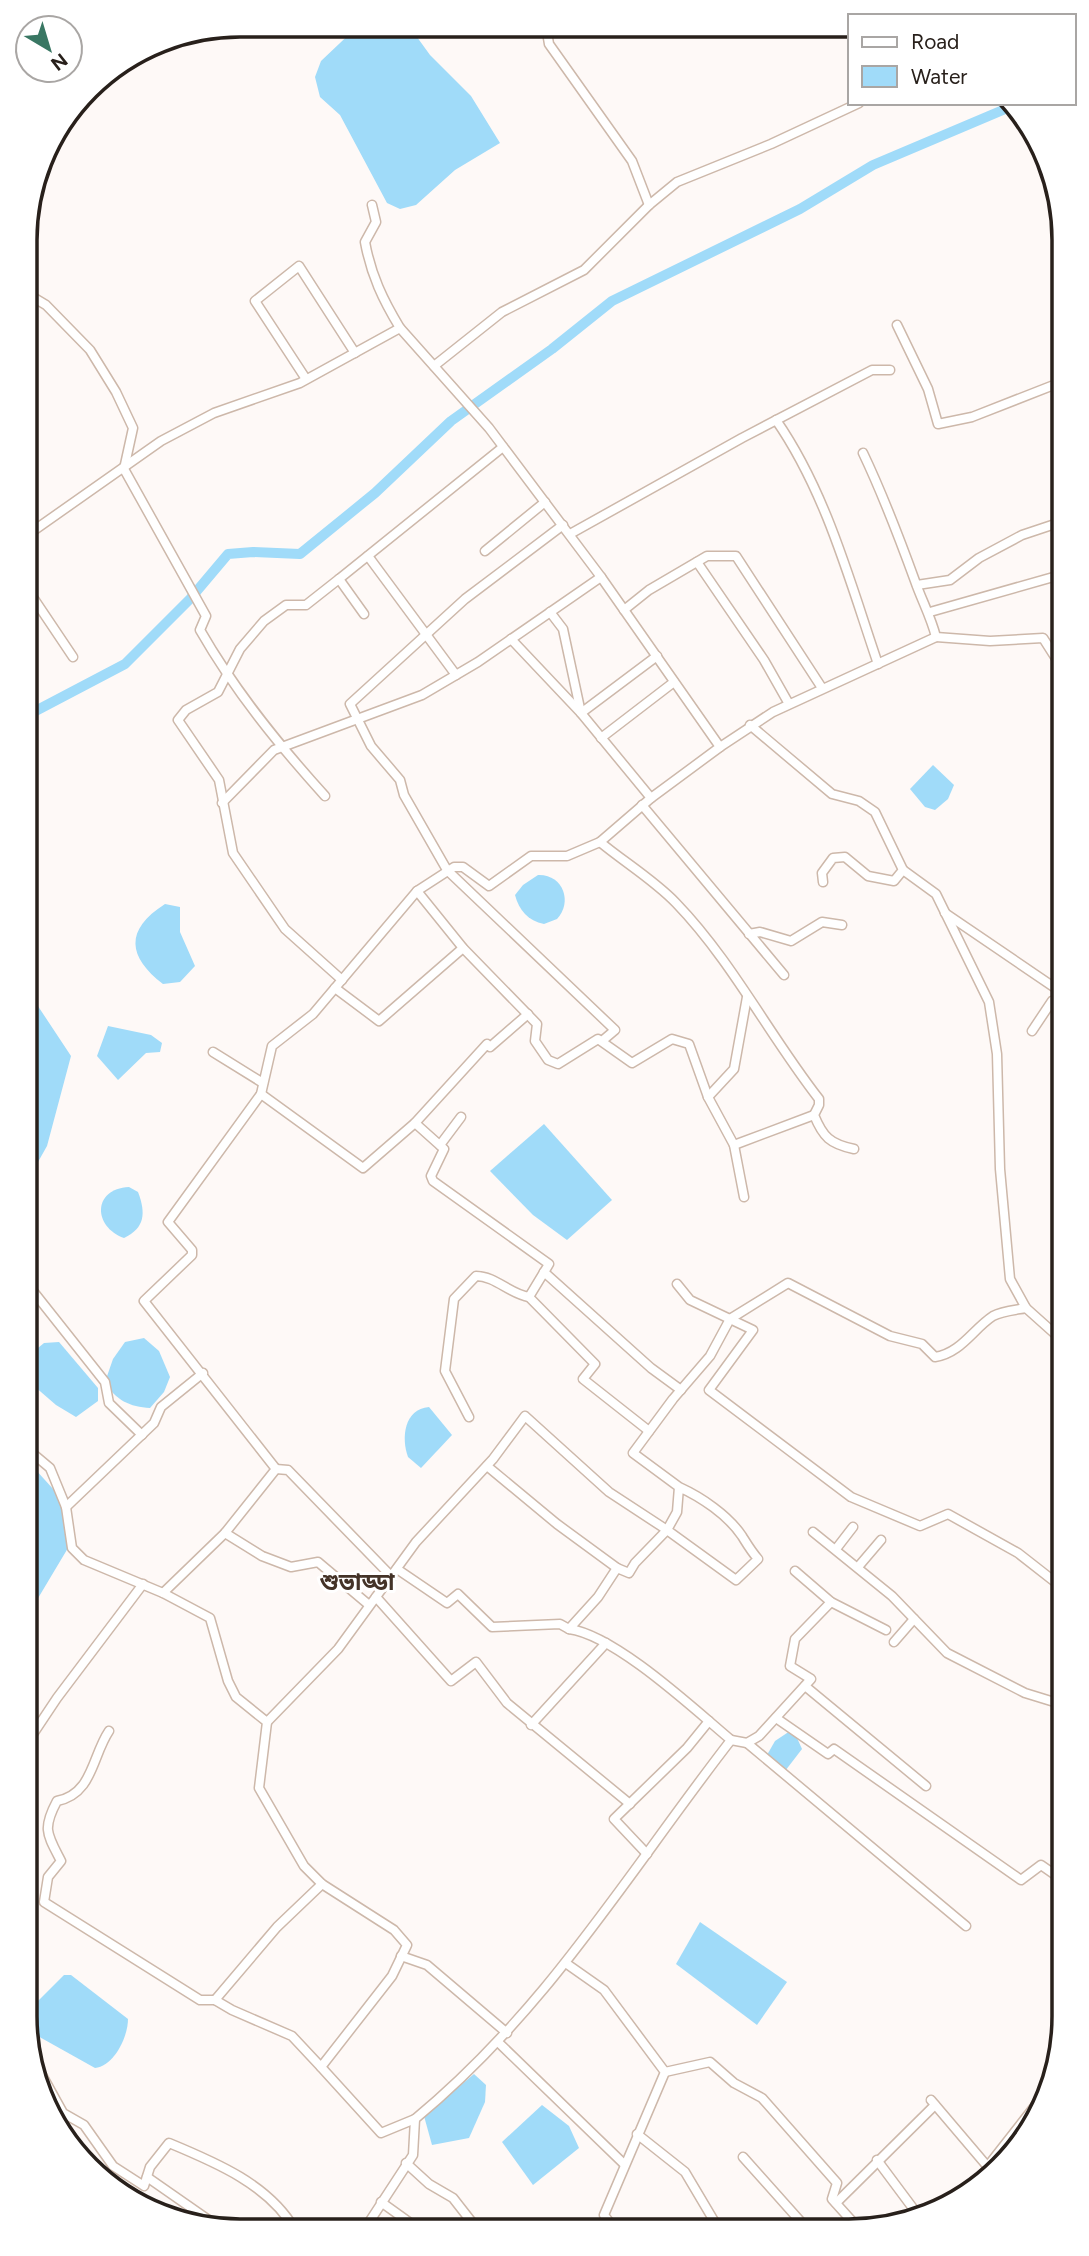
<svg xmlns="http://www.w3.org/2000/svg" width="1089" height="2256" font-family="Figtree,'Noto Sans Bengali',sans-serif">
	<style>
		.water { fill: #a0dbf9 }
		.lines { fill: none; stroke-linecap: round; stroke-linejoin: round }
		.canal { stroke: #a0dbf9; stroke-width: 10 }
		.street-casing { stroke: #cdb8aa; stroke-width: 11 }
		.street { stroke: #fff; stroke-width: 8 }
		.labels { text-anchor: middle; stroke-width: 6; stroke-linejoin: round; paint-order: stroke }
		.quarter-label { font-size: 23px; font-weight: bold; fill: #443328; stroke: #fff }
		.rim { fill: none; stroke: #28201b; stroke-width: 3.5 }
	</style>
	<rect width="100%" height="100%" fill="#fef9f7"/>
	<!-- water -->
	<g class="water">
		<polygon points="359,25 409,26 430,55 471,96 500,143 455,170 416,205 400,209 387,203 340,115 320,97 315,77 321,61"/>
		<polygon points="933,765 954,785 948,799 935,810 925,807 910,789"/>
		<path d="M538,875C563,874 573,902 557,919L544,924C528,921 519,910 515,895L523,885Z"/>
		<path d="M165,904L180,907V932L195,966L180,982L163,984C128,957 124,930 165,904Z"/>
		<polygon points="26,988 71,1056 47,1146 25,1185 25,1124 36,1061 25,1049"/>
		<polygon points="108,1026 151,1035 162,1043 160,1052 146,1053 118,1080 97,1056"/>
		<polygon points="544,1124 612,1200 567,1240 533,1215 490,1171"/>
		<path d="M129,1187L138,1192C146,1213 145,1228 124,1238C93,1227 92,1189 129,1187Z"/>
		<path d="M144,1338L159,1351L170,1377L164,1392L150,1408C130,1407 115,1400 105,1382L113,1359L125,1342Z"/>
		<polygon points="59,1342 98,1388 98,1401 76,1417 56,1405 26,1379 26,1358 44,1343"/>
		<path d="M429,1407L452,1435L421,1468L408,1457C401,1438 404,1409 429,1407Z"/>
		<polygon points="25,1458 54,1490 65,1515 68,1548 25,1620 25,1567 37,1548 36,1524 25,1501"/>
		<polygon points="793,1729 802,1749 782,1775 763,1762 775,1741"/>
		<polygon points="700,1922 787,1982 757,2025 676,1964"/>
		<path d="M64,1975H71L128,2019C128,2037 114,2066 95,2068L27,2030L26,2013Z"/>
		<polygon points="474,2074 486,2085 485,2102 469,2138 432,2145 424,2116"/>
		<polygon points="542,2105 569,2126 579,2148 533,2185 502,2142"/>
	</g>
	<g class="lines">
		<!-- canal -->
		<polyline class="canal" points="26,716 125,664 190,599 228,554 253,552 300,554 375,493 451,421 552,349 612,301 800,209 873,165 1010,107"/>
		<!-- street casing -->
		<g class="street-casing">
			<g id="street">
				<polyline points="546,26 549,44 632,161 649,205"/>
				<path d="M372,205L376,222L365,242C371,275 383,300 400,328"/>
				<path d="M26,293L46,305L90,350L116,392L133,428L124,469L206,616L200,630C235,691 278,744 325,796"/>
				<polyline points="897,325 928,389 938,424 972,417 1064,381"/>
				<polyline points="434,366 502,312 584,270 649,205 677,182 771,144 859,103"/>
				<polyline points="306,379 255,301 299,266 355,353"/>
				<path d="M776,420C826,492 850,582 878,664"/>
				<polyline points="563,525 465,599 350,704 371,746 400,780 404,795 447,870 615,1030 602,1041"/>
				<polyline points="570,534 742,438 872,370 890,370"/>
				<polyline points="26,536 161,441 214,413 300,383 400,328 489,428 601,577 720,747 651,798 600,842 567,856 531,856 489,886 463,867 454,867 417,891 313,1014 272,1046 261,1094 168,1222 192,1250 192,1255 144,1301 276,1469 225,1533 163,1593"/>
				<polyline points="485,551 545,502"/>
				<polyline points="368,556 456,675"/>
				<polyline points="697,562 764,660 789,704"/>
				<polyline points="339,579 306,605 286,605 264,621 240,649 218,692 186,710 178,720 219,780 233,853 285,929 342,980"/>
				<polyline points="917,585 950,580 979,558 1022,535 1064,521"/>
				<polyline points="26,587 73,657"/>
				<polyline points="624,610 649,590 707,556 736,556 822,688"/>
				<polyline points="550,612 563,629 581,713 651,798"/>
				<polyline points="930,612 1064,574"/>
				<polyline points="364,614 339,579 503,447"/>
				<polyline points="936,637 990,641 1043,638 1064,671"/>
				<polyline points="511,639 581,713 657,656"/>
				<polyline points="750,725 832,794 859,801 875,812 903,870 894,881 868,876 845,857 833,858 822,873 823,882"/>
				<polyline points="601,738 674,682"/>
				<path d="M720,747L773,712L936,637C931,617 922,601 915,581C899,537 883,495 863,453"/>
				<polyline points="222,803 274,750 422,695 478,662 601,577"/>
				<polyline points="642,805 784,975"/>
				<path d="M600,842C624,862 654,880 676,903C732,961 769,1035 819,1099V1105L814,1115C823,1137 830,1144 854,1149"/>
				<polyline points="903,870 936,894 989,1002 997,1054 1000,1169 1010,1279 1026,1308 1064,1342"/>
				<polyline points="417,891 463,948 537,1024 535,1041 548,1060 558,1064 598,1039 632,1063 672,1039 689,1044 708,1097 734,1145 744,1197"/>
				<polyline points="945,913 1064,994"/>
				<polyline points="749,934 760,932 791,941 822,922 842,925"/>
				<polyline points="335,988 379,1021 463,948"/>
				<polyline points="1032,1031 1052,1001 1064,1009"/>
				<polyline points="213,1052 263,1083"/>
				<polyline points="261,1094 363,1168 415,1123 487,1044 490,1047 528,1014"/>
				<polyline points="708,1097 734,1069 747,997"/>
				<polyline points="415,1123 444,1149 431,1176 433,1181 549,1264 529,1297 595,1364 583,1379 649,1431"/>
				<polyline points="440,1145 461,1117"/>
				<polyline points="734,1145 814,1115"/>
				<polyline points="544,1272 651,1368 681,1390"/>
				<polyline points="25,1281 105,1382 109,1403 142,1435"/>
				<polyline points="677,1284 690,1300 753,1330 709,1390 851,1497 920,1526 948,1514 1018,1553 1064,1589"/>
				<path d="M469,1417L445,1371L454,1299L476,1276C495,1276 510,1294 529,1297"/>
				<polyline points="25,1447 50,1468 66,1507 72,1548 84,1560 163,1593 210,1618 228,1681 236,1697 267,1722 259,1788 304,1866 322,1884 394,1930 407,1945 392,1976 321,2067 381,2133 415,2119"/>
				<polyline points="487,1466 557,1524 617,1568"/>
				<polyline points="276,1469 288,1470 392,1577"/>
				<path d="M679,1487C701,1497 728,1515 742,1536C747,1544 751,1551 758,1559L736,1580L667,1530L677,1512L679,1487L633,1453L673,1399L710,1356L730,1319L788,1283L890,1336L922,1344L935,1357C961,1353 973,1329 993,1316C1002,1311 1016,1310 1026,1308"/>
				<polyline points="66,1507 154,1423 161,1407 203,1373"/>
				<polyline points="813,1532 892,1596 947,1653 1025,1693 1064,1705"/>
				<polyline points="225,1533 262,1556 291,1567 318,1562 369,1605"/>
				<polyline points="836,1549 853,1527"/>
				<polyline points="858,1567 881,1540"/>
				<polyline points="397,1569 447,1603 458,1594 492,1627 560,1624 569,1629"/>
				<polyline points="795,1571 831,1602 886,1630"/>
				<polyline points="376,1597 451,1681 476,1662 507,1703 630,1804"/>
				<polyline points="894,1642 914,1619"/>
				<polyline points="805,1686 926,1786"/>
				<polyline points="776,1718 828,1754 834,1749 1021,1880 1041,1865 1064,1881"/>
				<path d="M267,1722L338,1649L416,1542L493,1459L525,1416L609,1492L667,1530L635,1563L629,1573L617,1568L598,1597L569,1629C615,1635 694,1709 731,1740C627,1874 548,2009 415,2119L413,2155L364,2230"/>
				<polyline points="531,1725 606,1643"/>
				<path d="M109,1731C92,1756 93,1794 57,1801C42,1829 47,1834 61,1861L48,1877L44,1902L200,2000H215L232,2010L292,2036L321,2067"/>
				<polyline points="731,1740 747,1743 759,1736 811,1679 790,1666 795,1639 831,1602"/>
				<polyline points="747,1743 966,1926"/>
				<polyline points="25,1746 57,1698 143,1584"/>
				<polyline points="647,1854 614,1819 687,1748 709,1721"/>
				<polyline points="401,1956 427,1965 507,2033"/>
				<polyline points="567,1964 604,1990 665,2072 604,2215 616,2231"/>
				<polyline points="215,2000 277,1927 322,1884"/>
				<path d="M29,2041L38,2068L63,2113L84,2125L113,2166L144,2186L150,2167L169,2143C215,2162 270,2185 295,2230"/>
				<polyline points="499,2043 624,2164"/>
				<polyline points="665,2072 710,2062 734,2083 762,2098 837,2183 832,2199 860,2230"/>
				<polyline points="931,2100 993,2173"/>
				<polyline points="1035,2106 1054,2073"/>
				<polyline points="637,2134 685,2172 720,2231"/>
				<polyline points="743,2157 809,2231"/>
				<polyline points="877,2160 921,2219"/>
				<polyline points="406,2163 429,2184 453,2198 478,2230"/>
				<polyline points="988,2166 1035,2106 1041,2111"/>
				<polyline points="147,2177 223,2230"/>
				<polyline points="381,2202 420,2230"/>
				<polyline points="836,2203 935,2105"/>
			</g>
		</g>
		<!-- street -->
		<use href="#street" class="street"/>
	</g>
	<g class="labels">
		<!-- quarter labels -->
		<g class="quarter-label">
			<text x="357" y="1590">শুভাড্ডা</text>
		</g>
	</g>
	<!-- crop -->
	<path d="M0 0H1089V2256H0ZM240 37H849A203 203 0 0 1 1052 240V2016A203 203 0 0 1 849 2219H240A203 203 0 0 1 37 2016V240A203 203 0 0 1 240 37Z" fill="#fff" fill-rule="evenodd"/>
	<path class="rim" d="M240 37H849A203 203 0 0 1 1052 240V2016A203 203 0 0 1 849 2219H240A203 203 0 0 1 37 2016V240A203 203 0 0 1 240 37Z"/>
	<!-- legend -->
	<rect x="848" y="14" width="228" height="91" fill="#ffffff" stroke="#a9a6a4" stroke-width="2"/>
	<rect x="862" y="37" width="35" height="10" fill="#ffffff" stroke="#a9a6a4" stroke-width="2"/>
	<text x="911" y="49" font-size="21" fill="#28201b">Road</text>
	<rect x="862" y="66" width="35" height="21" fill="#a0dbf9" stroke="#a9a6a4" stroke-width="2"/>
	<text x="911" y="84" font-size="21" fill="#28201b">Water</text>
	<!-- north arrow -->
	<g transform="translate(49 49) rotate(142)"><circle r="33" fill="#ffffff" stroke="#a9a6a4" stroke-width="2"/>
	<path d="M0-5L12 26L0 18L-12 26Z" fill="#397763"/>
	<text y="-10" font-size="19" font-weight="bold" text-anchor="middle" fill="#28201b">N</text>
	</g>
</svg>
